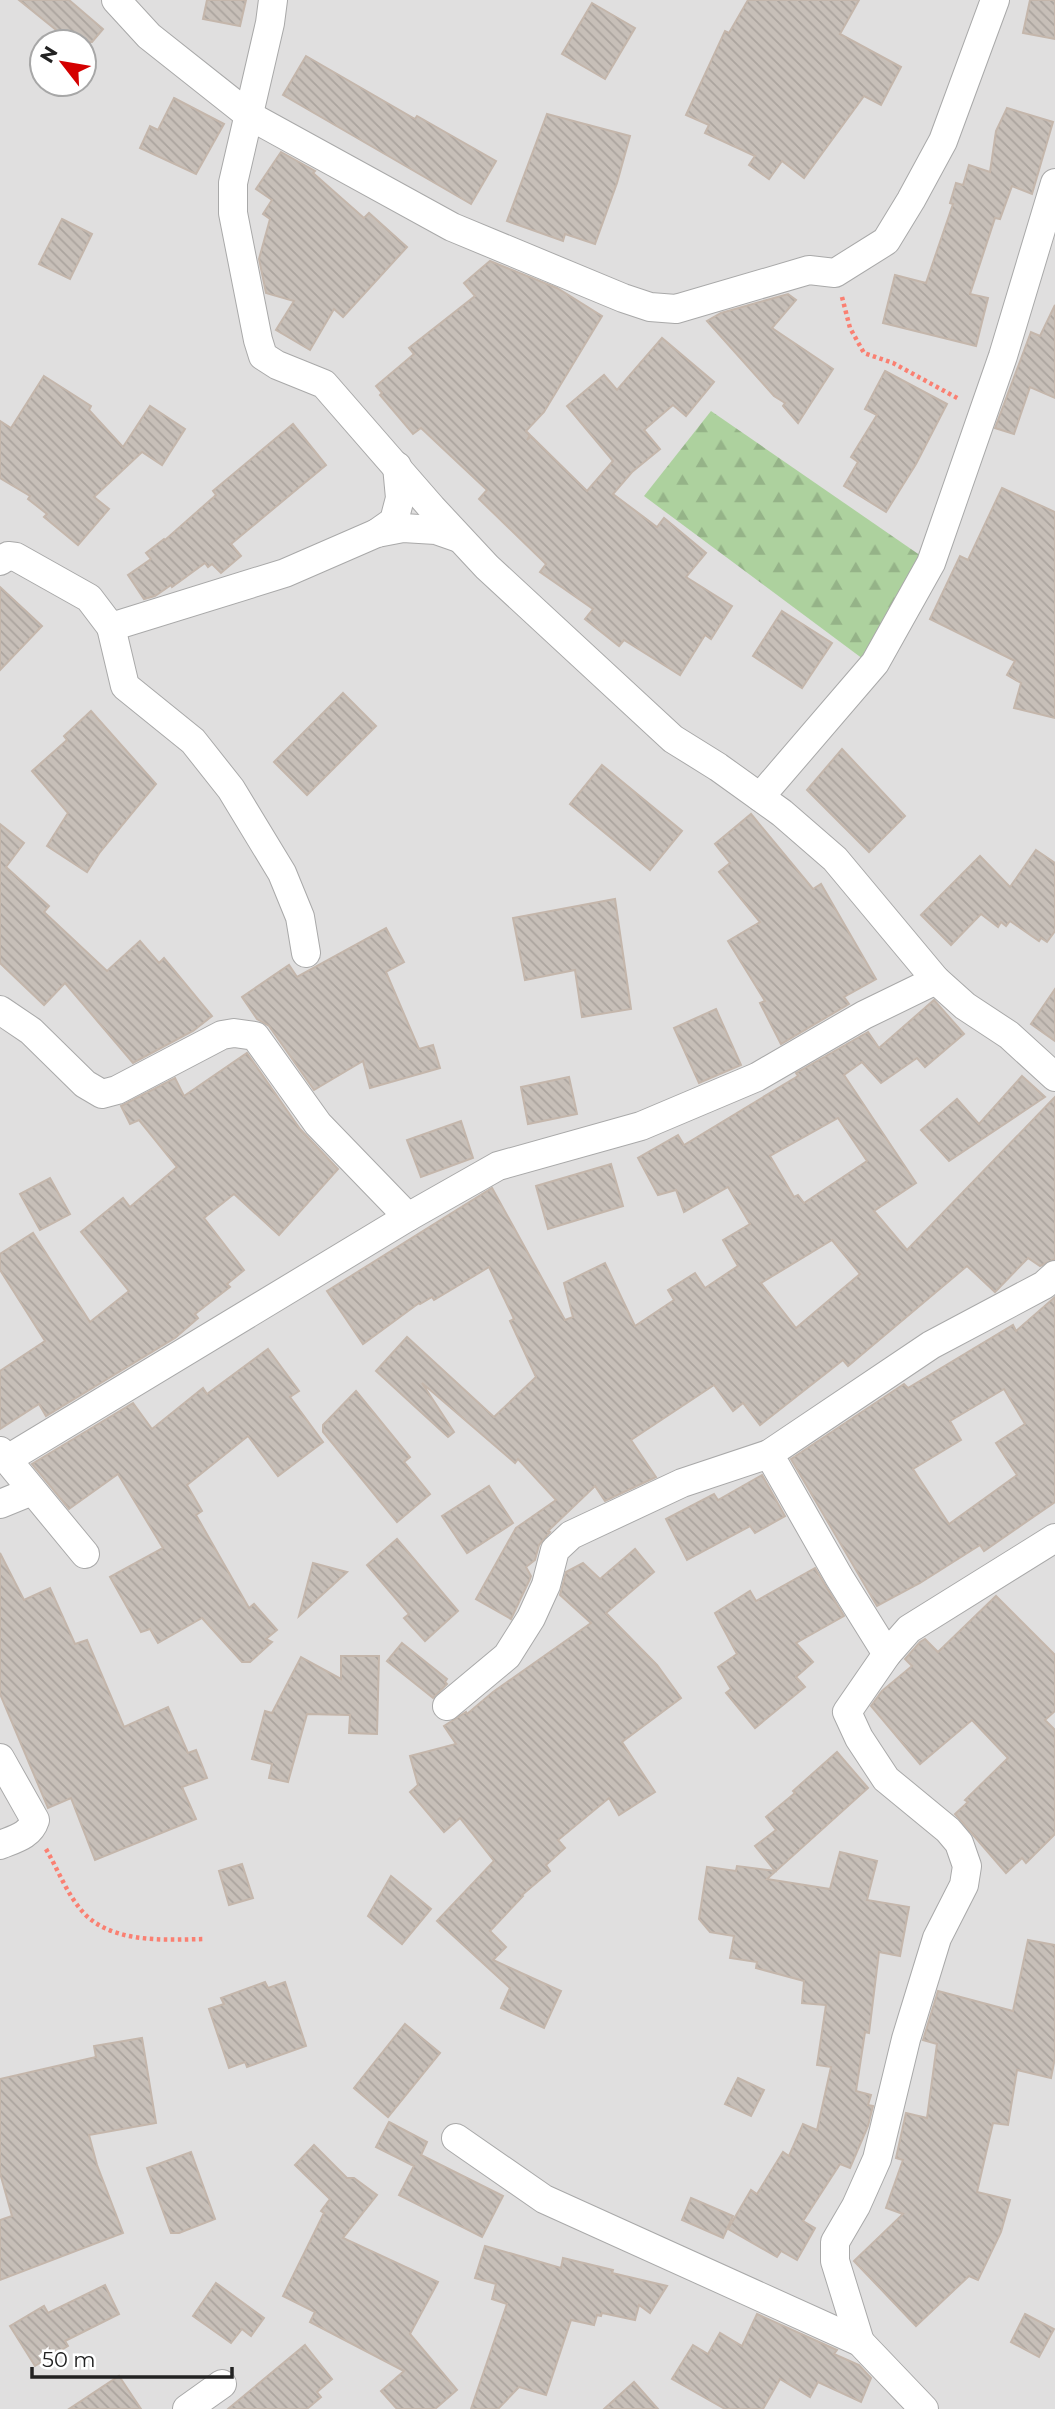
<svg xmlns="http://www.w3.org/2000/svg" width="1055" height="2409" font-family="Montserrat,sans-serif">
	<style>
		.residential { fill: #e0dfdf; fill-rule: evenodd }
		.forest { fill: url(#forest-firs) }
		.building { fill: url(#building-back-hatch); stroke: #c4b6ab; stroke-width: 2; fill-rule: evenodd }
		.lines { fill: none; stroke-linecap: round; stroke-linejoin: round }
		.minor-casing { stroke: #a9a9a9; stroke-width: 30 }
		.path { stroke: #fa8072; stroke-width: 4.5; stroke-dasharray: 3.5 3.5; stroke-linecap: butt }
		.minor { stroke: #fff; stroke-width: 28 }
	</style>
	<defs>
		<pattern id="forest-firs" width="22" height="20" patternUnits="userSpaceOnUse" patternTransform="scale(1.75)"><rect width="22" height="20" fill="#add19e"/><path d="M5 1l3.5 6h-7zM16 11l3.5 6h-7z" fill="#95b388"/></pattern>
		<pattern id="building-back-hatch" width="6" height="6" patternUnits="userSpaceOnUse" patternTransform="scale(1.75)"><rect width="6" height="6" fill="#c7bfb8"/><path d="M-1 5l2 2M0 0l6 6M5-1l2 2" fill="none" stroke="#aba49e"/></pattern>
	</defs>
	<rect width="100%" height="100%" fill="#f2efe9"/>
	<!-- residential -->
	<path class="residential" d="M0,0H1055V2409H0ZM42,42H84V84H42Z"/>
	<!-- forest -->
	<polygon class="forest" points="711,411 924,558 863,659 644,496"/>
	<!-- building -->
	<g class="building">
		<polygon points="19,0 69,0 103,29 92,42 71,42"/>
		<polygon points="207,0 246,0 240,26 203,19"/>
		<polygon points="748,0 859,0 840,34 901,67 881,105 864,96 804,178 782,161 769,179 749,165 755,156 705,133 709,125 686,115 725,31 729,33"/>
		<polygon points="1030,0 1055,0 1055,39 1023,33"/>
		<polygon points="592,3 635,28 605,79 562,54"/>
		<polygon points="306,56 415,119 417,116 496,161 471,204 283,95"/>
		<polygon points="174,98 224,124 196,174 140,148 150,126 158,130"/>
		<polygon points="1007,108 1053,122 1032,194 1012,186 1000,219 995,218 970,294 988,298 976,346 883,323 895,275 926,283 953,204 950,203 956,183 963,185 969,165 990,172 996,131"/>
		<polygon points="547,114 630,136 617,183 595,244 565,234 563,241 507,221"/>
		<polygon points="281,152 315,171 313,173 364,218 369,213 407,247 343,317 334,309 310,350 276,330 294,301 266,293 259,259 270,219 263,214 272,200 256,189"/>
		<polygon points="62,219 92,234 70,279 39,264"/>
		<polygon points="490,261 557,288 602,316 544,412 526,431 530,435 527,440 531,436 587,491 613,461 567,406 604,375 617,390 662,338 714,382 686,416 673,405 644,430 660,449 632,472 613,494 657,527 664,518 706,553 686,577 732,606 711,639 705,635 680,675 624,640 619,646 585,619 593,609 540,572 546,564 479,499 487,490 421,428 413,434 380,395 382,393 376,386 414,354 409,348 475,296 464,283"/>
		<polygon points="788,294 796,300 772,328 833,369 798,423 783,406 785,403 774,396 707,321 721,313"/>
		<polygon points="1055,305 1055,398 1030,387 1014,434 995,428 1031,332 1040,336"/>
		<polygon points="885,371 947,404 916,464 886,512 844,486 858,462 851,457 877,415 865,409"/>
		<polygon points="44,376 91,406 89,410 123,447 150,406 185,429 162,465 142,452 94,497 109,509 78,545 44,517 47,514 28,499 30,496 0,478 0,421 11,428"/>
		<polygon points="293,424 326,465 231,544 241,556 221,573 212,564 208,567 205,563 172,587 171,585 155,596 144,599 128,575 151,559 146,553 164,539 165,540 216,495 213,491"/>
		<polygon points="1002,488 1055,512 1055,718 1014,708 1021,683 1007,675 1015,661 930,619 960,556 968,560"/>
		<polygon points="0,587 42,626 0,670"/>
		<polygon points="782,611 832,643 802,688 753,656"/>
		<polygon points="343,693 376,726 307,795 274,762"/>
		<polygon points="91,711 156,784 100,852 87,872 47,846 68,813 32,771 67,740 64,736"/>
		<polygon points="842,749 905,816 869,852 807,790"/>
		<polygon points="602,765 682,831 650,870 570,804"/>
		<polygon points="751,814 813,889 821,884 876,979 844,997 849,1004 781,1044 760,1003 765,1001 728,941 760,922 719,872 730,863 715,844"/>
		<polygon points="0,824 24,843 6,867 49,906 44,912 107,971 140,941 159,963 164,958 212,1016 193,1031 133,1063 65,983 44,1005 0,963"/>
		<polygon points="1036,850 1055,863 1055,931 1047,942 1041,938 1039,941 1010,921 1006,926 1001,922 998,927 981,914 951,945 921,915 980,856 1010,887"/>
		<polygon points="615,899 631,1009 582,1017 575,970 525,980 513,918"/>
		<polygon points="386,928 404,962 386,972 419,1049 433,1045 440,1068 370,1088 363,1061 314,1090 269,1026 257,1019 242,997 289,965 297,977"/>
		<polygon points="1055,989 1055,1041 1031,1024"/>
		<path d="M934,1000L964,1034L925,1067L917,1058L881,1083L862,1062L844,1075L916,1183L874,1211L907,1250L1055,1097V1259L1040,1266L1028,1258L995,1292L967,1266L848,1366L843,1360L760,1425L743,1403L733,1411L714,1385L631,1440L656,1477L605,1501L595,1486L548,1531L550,1532L539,1545L535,1560L526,1567L531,1576L530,1579L511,1619L476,1599L516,1528L556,1500L518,1459L515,1463L422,1383L454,1432L448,1437L376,1371L407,1337L494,1417L536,1377L510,1321L514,1319L489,1267L434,1300L432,1297L420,1304L419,1303L363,1344L327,1291L492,1188L565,1320L573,1317L564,1283L605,1263L635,1326L674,1300L668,1290L695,1273L705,1288L738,1266L723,1240L750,1224L728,1187L684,1212L676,1190L658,1195L638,1158L678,1135L684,1145L798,1076L796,1073L868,1032L879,1048ZM838,1118L867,1161L804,1203L798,1195L794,1197L770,1156ZM832,1240L860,1274L796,1328L761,1283Z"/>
		<polygon points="716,1009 741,1065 699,1083 674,1028"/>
		<polygon points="247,1053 300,1129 338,1169 279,1235 234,1194 204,1218 244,1270 227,1284 230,1287 195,1314 198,1318 175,1338 46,1416 39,1404 0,1429 0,1371 45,1341 0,1270 0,1254 33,1233 90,1322 129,1291 81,1232 123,1198 130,1207 177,1167 139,1120 130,1124 121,1106 175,1078 184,1096"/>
		<polygon points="1022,1076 1045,1097 949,1161 921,1130 957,1099 979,1124"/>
		<polygon points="569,1077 577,1114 528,1124 521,1087"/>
		<polygon points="461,1121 473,1158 421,1177 407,1140"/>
		<polygon points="611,1164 623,1206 548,1229 536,1186"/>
		<polygon points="50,1178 70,1214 40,1230 20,1194"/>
		<path d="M1055,1297V1502L984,1551L980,1545L920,1583L877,1606L791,1459L904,1384L908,1388L1013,1325L1016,1331ZM1004,1389L1025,1424L996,1443L1017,1475L949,1524L913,1469L961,1440L950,1421Z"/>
		<polygon points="268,1349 299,1391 290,1397 323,1442 278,1476 248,1436 187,1485 202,1511 196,1515 249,1608 254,1604 277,1630 266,1639 272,1642 250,1662 242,1662 202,1618 158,1643 150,1629 141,1632 110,1577 163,1548 118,1474 69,1509 32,1464 133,1403 152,1429 203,1388 207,1394"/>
		<polygon points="356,1391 410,1457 404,1462 430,1494 397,1522 323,1432 323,1425"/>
		<polygon points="762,1475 785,1516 755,1533 750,1526 687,1560 666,1519 714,1494 718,1500"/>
		<polygon points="489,1486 513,1523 467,1553 442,1516"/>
		<polygon points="397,1539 458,1611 425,1641 404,1618 409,1614 367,1565"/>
		<polygon points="635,1549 654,1572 606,1613 657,1665 681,1698 622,1742 655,1792 619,1815 609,1798 558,1840 565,1848 546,1865 550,1871 522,1895 523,1896 490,1931 506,1947 493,1960 561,1991 544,2028 501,2008 510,1988 437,1921 494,1861 460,1818 444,1832 410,1792 418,1785 410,1756 456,1744 444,1726 466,1712 467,1714 493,1692 591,1623 560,1595 566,1572 583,1563 600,1579"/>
		<polygon points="0,1553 24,1600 50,1588 75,1644 87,1640 124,1727 168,1707 188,1753 196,1750 207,1778 182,1787 196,1819 95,1860 71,1798 48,1808 0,1694"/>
		<polygon points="313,1563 347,1572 299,1616"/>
		<polygon points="815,1568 844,1616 796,1643 813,1662 796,1677 805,1687 755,1728 726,1693 731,1689 718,1667 737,1654 715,1613 750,1591 756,1601"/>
		<polygon points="996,1596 1055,1655 1055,1711 1045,1720 1055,1730 1055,1834 1026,1863 1022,1858 1006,1873 955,1814 968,1802 965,1800 1008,1758 972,1720 920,1764 871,1706 882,1691 912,1666 905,1659 920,1642 925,1639 938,1652"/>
		<polygon points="402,1643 447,1679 445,1682 447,1684 433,1698 387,1661"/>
		<polygon points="341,1656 379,1656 377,1734 349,1733 350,1715 307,1714 288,1782 269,1778 272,1764 252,1759 265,1711 272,1713 301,1657 341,1679"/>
		<polygon points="837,1752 868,1788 767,1879 830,1889 840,1852 877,1861 867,1900 909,1907 900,1956 879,1952 869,2033 865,2032 856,2091 871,2095 868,2105 873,2106 868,2126 850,2168 840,2164 803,2221 815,2228 797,2260 781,2251 777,2257 728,2229 751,2190 757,2194 783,2152 789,2156 803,2124 817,2130 831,2067 817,2065 826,2005 802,2003 804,1981 756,1968 757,1962 730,1958 734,1936 710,1932 699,1919 707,1867 736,1871 737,1866 775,1871 755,1846 776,1830 766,1817 795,1793 793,1791"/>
		<polygon points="242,1864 253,1898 229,1905 219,1871"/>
		<polygon points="391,1876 431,1909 402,1944 368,1916"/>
		<polygon points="1028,1940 1055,1945 1055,2058 1051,2078 1017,2070 1008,2125 993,2123 977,2192 1010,2200 1001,2232 978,2280 969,2276 916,2326 854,2261 903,2214 886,2208 903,2160 896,2158 906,2113 927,2118 937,2044 923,2040 938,1991 1013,2011"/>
		<polygon points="265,1982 268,1988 285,1982 306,2046 247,2067 245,2062 229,2068 209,2009 224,2004 221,1998"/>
		<polygon points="405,2024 440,2053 388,2117 354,2088"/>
		<polygon points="142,2038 156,2123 89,2135 97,2165 123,2233 0,2280 0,2220 12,2216 0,2173 0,2079 96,2057 94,2046"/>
		<polygon points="738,2078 764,2090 751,2116 725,2104"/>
		<polygon points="389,2122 427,2142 421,2155 503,2196 482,2237 399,2195 414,2166 376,2147"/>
		<polygon points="314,2145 347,2178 354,2178 377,2195 343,2238 438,2282 410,2334 457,2390 435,2409 397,2409 381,2391 404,2371 310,2322 315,2312 283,2296 324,2213 321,2211 330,2199 295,2165"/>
		<polygon points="191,2152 215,2219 179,2233 171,2233 147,2168"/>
		<polygon points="691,2198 733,2216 723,2238 682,2220"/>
		<polygon points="485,2246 561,2268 563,2258 613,2270 612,2273 667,2286 650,2313 639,2305 635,2320 602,2313 601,2316 597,2315 594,2325 571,2320 546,2395 519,2387 498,2409 471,2409 507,2304 492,2299 496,2284 475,2278"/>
		<polygon points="216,2283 264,2318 251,2336 242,2329 231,2343 193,2316"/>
		<polygon points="105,2285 119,2314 65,2341 68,2346 35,2366 10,2326 44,2306 48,2313"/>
		<polygon points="757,2314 837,2350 834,2354 859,2365 871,2378 861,2402 818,2382 810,2397 780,2379 763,2409 725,2409 672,2379 693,2345 708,2354 720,2333 742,2346"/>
		<polygon points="1025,2314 1054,2329 1039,2357 1011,2342"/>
		<polygon points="305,2345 332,2379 317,2392 321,2397 307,2409 228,2409"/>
		<polygon points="119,2376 141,2409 69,2409"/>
		<polygon points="634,2382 658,2409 604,2409"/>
	</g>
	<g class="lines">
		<!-- minor casing -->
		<g class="minor-casing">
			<g id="minor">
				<polyline points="116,0 149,36 250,116 452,227 623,298 650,307 676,309 809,270 835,273 886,241 911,200 943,141 995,0"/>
				<polyline points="273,0 270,23 233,183 233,213 258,340 263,356 277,365 324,384 432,508 487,567 673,739 718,767 782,813 835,859 936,980 965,1006 1009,1035 1055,1077"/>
				<polyline points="377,533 394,521 400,498 397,466"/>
				<polyline points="0,561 8,556 16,557 89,598 111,627 285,573 377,533 403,528 436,530 459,538"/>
				<polyline points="111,627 125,686 193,741 231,789 282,873 300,917 306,953"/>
				<polyline points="760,797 875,663 931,563 1003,356 1055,183"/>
				<polyline points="0,1010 31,1031 85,1084 102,1094 117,1090 222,1035 234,1033 255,1036 318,1124 408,1217"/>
				<polyline points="0,1451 85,1554"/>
				<polyline points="6,1460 408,1217 498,1166 641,1126 757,1077 864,1015 936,980"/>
				<polyline points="0,1504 32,1491"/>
				<polyline points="887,1654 839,1577 769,1454 931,1345 1044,1285 1055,1275"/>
				<polyline points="447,1706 507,1656 531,1618 546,1585 555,1550 571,1535 682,1483 769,1454"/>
				<path d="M0,1758L35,1820C30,1836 14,1839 0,1845"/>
				<polyline points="456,2138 544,2199 860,2342 924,2409"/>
				<polyline points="860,2342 835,2261 835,2242 856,2206 877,2159 906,2039 937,1938 964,1885 967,1866 959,1843 948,1830 886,1779 859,1738 847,1712 887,1654 909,1629 1055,1538"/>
				<polyline points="187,2409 222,2384"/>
			</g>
		</g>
		<!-- path -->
		<g class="path">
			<polyline points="842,297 850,328 864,353 893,363 959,399"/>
			<path d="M46,1849C57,1868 65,1889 78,1906C105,1944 162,1940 204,1939"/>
		</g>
		<!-- minor -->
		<use href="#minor" class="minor"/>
	</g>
	<!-- north arrow -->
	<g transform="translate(63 63) rotate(301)"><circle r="33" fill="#ffffff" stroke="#a7a7a7" stroke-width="2"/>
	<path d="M0-5L12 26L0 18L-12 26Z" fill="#d40000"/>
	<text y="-10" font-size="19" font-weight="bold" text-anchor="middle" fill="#222222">N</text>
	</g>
	<!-- scale -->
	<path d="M32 2367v10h200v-10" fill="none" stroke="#222222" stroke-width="3.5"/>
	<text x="42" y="2367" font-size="21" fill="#222222" stroke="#ffffff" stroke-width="5" paint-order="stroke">50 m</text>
</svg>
